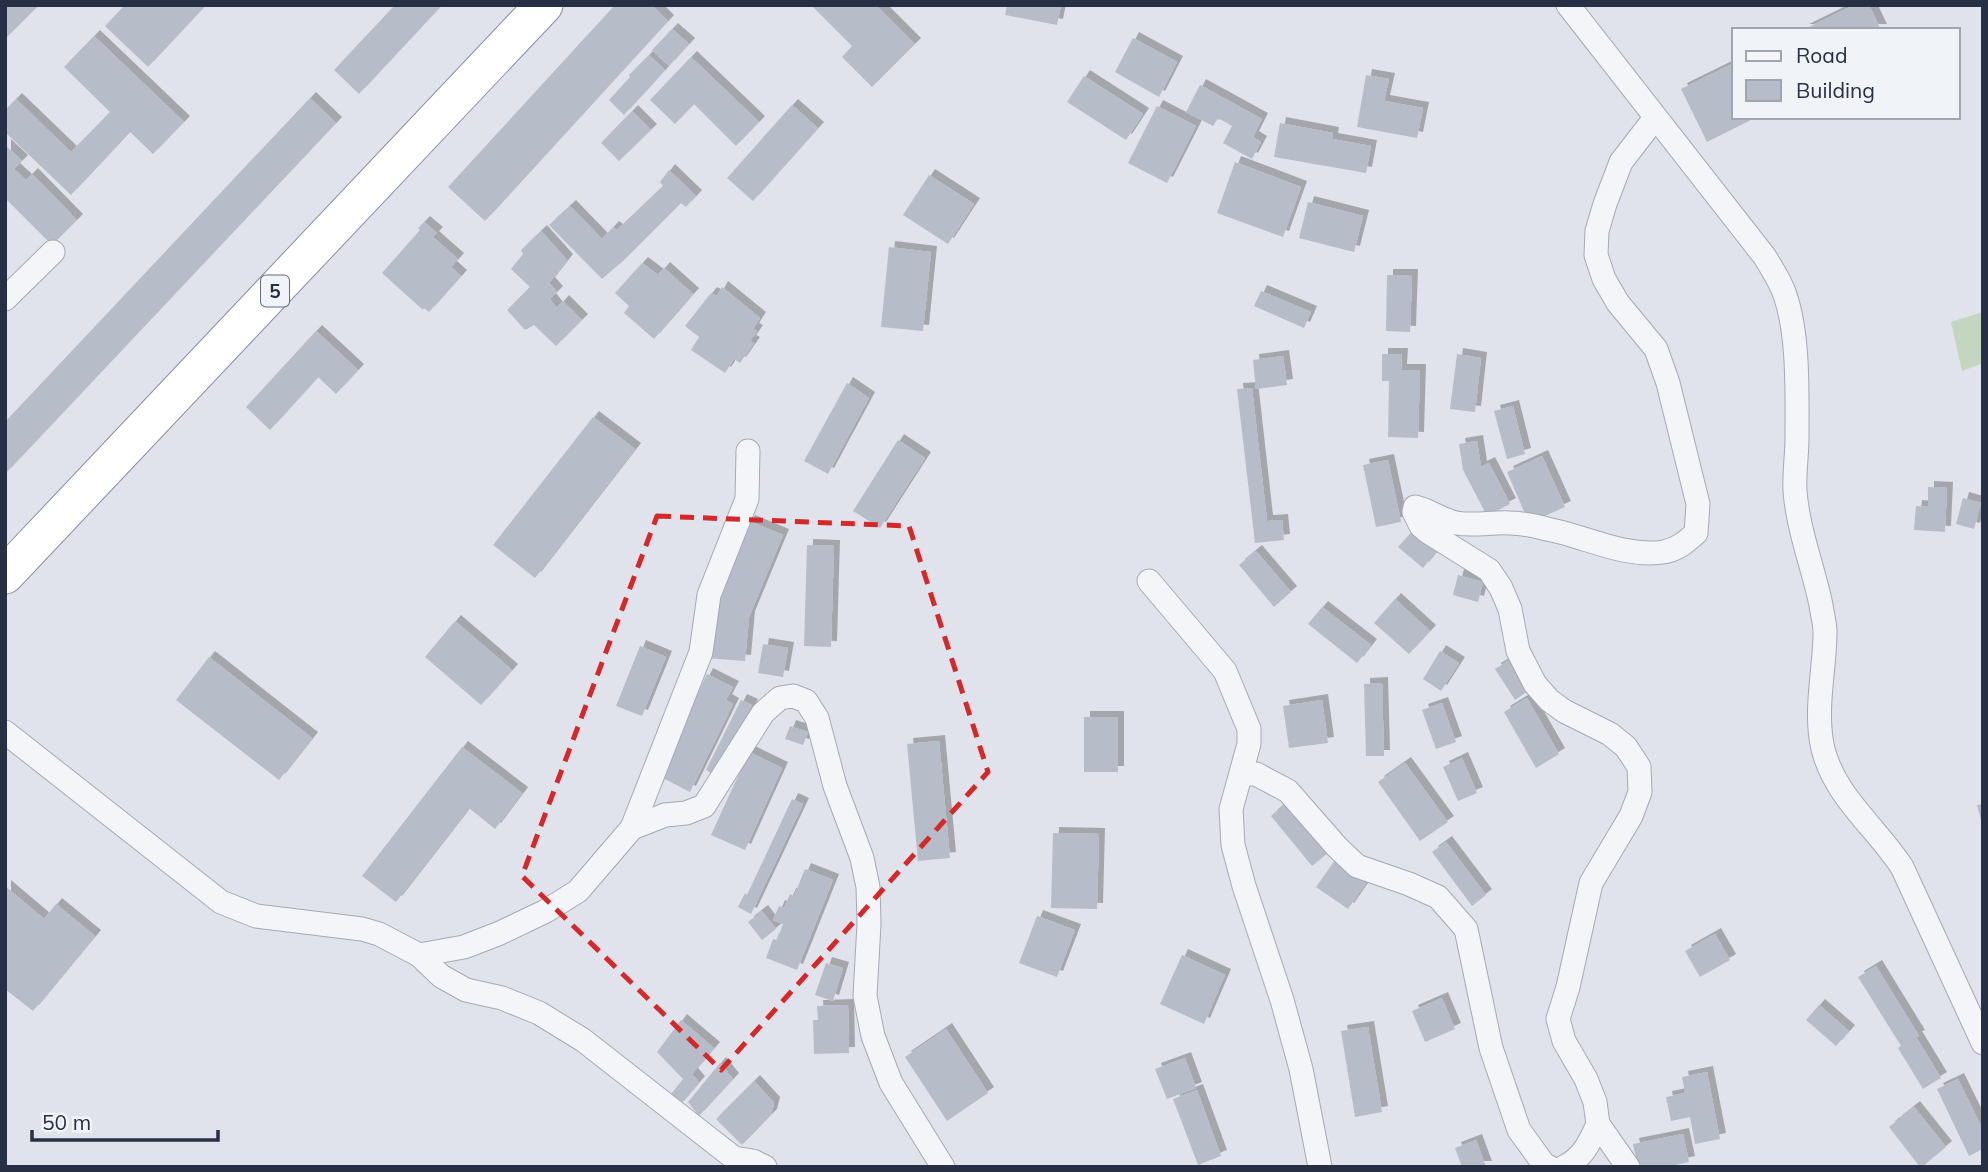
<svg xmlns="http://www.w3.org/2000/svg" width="1988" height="1172" font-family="Mulish,sans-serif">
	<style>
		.green { fill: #c4d6c0 }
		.building { fill: #b7bcc9; filter: url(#shadow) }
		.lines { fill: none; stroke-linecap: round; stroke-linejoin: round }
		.minor-casing { stroke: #a5a9b6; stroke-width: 25 }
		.trunk-casing { stroke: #868fa3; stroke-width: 39 }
		.minor { stroke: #f4f5f8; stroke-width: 23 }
		.trunk { stroke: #fff; stroke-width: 37 }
		.marked { fill: none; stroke: #d62828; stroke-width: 5; stroke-dasharray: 14 9; stroke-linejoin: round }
		.labels { text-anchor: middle; stroke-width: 6; stroke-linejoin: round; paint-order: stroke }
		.shield { fill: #f0f3f8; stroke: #636a7a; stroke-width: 2 }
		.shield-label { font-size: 19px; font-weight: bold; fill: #272f44 }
	</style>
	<defs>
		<filter id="shadow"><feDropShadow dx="6" dy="-6" stdDeviation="0" flood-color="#0004"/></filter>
	</defs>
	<rect width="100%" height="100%" fill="#e0e3eb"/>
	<!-- green -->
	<polygon class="green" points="1983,312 1983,363 1962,371 1951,322"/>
	<!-- building -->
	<g class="building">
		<polygon points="5,5 39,5 5,39"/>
		<polygon points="125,5 206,5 148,67 105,26"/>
		<polygon points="395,5 442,5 359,94 334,70"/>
		<polygon points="615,5 652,5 668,21 485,221 448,187"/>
		<polygon points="811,5 876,5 915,44 872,87 842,57 852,46"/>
		<polygon points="1007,5 1061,5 1057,25 1005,15"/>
		<polygon points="1854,5 1869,5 1881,30 1803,30"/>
		<polygon points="672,29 689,44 669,66 652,50"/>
		<polygon points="94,36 184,122 153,154 130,132 71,195 5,132 5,110 16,99 71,152 110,112 64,67"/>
		<polygon points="1133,38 1177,62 1159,97 1115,72"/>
		<polygon points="649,55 665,70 624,115 609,100 630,77 629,75"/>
		<polygon points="691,57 759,122 736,146 694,104 675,124 650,100"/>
		<polygon points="1734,63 1734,117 1757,117 1707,142 1681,89"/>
		<polygon points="1366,75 1389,79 1384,101 1423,108 1417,138 1357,127"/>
		<polygon points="1084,76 1143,114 1126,140 1067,102"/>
		<polygon points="1200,85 1262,119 1253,137 1261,142 1252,159 1223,143 1232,126 1218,118 1213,126 1186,112"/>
		<polygon points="310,98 336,123 5,474 5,422"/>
		<polygon points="792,105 818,128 753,201 727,178"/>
		<polygon points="1157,106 1196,126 1167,183 1128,163"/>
		<polygon points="632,111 651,130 619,161 601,143"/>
		<polygon points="1280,123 1333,133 1332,139 1371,146 1366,173 1274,157"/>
		<polygon points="5,145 22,161 14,169 26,180 32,174 77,220 52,245 5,198"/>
		<polygon points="1235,162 1301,187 1283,237 1217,213"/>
		<polygon points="669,170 696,196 686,207 681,203 623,261 602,279 549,225 570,206 602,239 613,227 617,230 663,186 660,182"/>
		<polygon points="929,175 974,204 948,244 903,215"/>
		<polygon points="1308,202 1363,216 1354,252 1299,238"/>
		<polygon points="424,222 437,233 433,237 458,259 451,267 461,276 429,312 424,308 423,310 382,273 420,230 418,228"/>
		<polygon points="541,231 567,260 549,283 557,292 550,299 557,308 563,301 582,320 556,346 534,325 525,330 507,310 530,287 511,269 523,254 521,250"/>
		<polygon points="889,247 931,252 923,331 881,327"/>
		<polygon points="642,263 658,275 664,268 693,294 654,339 624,313 629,306 615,293"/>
		<polygon points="1387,275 1412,275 1410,332 1386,331"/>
		<polygon points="722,287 760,318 753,329 757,331 750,341 754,343 740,363 734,359 725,373 691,350 699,337 685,326 711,293 717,296"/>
		<polygon points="1261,291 1311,312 1304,328 1254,306"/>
		<polygon points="316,331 358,370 336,394 318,377 270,430 246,407"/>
		<polygon points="1382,354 1402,354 1401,370 1420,370 1418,438 1388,437 1389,381 1382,381"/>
		<polygon points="1457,354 1481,358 1475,412 1450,409"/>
		<polygon points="1283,356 1287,385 1256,389 1253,360"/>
		<polygon points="847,383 869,398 828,474 804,461"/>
		<polygon points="1252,388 1267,521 1282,520 1284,540 1255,543 1237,389"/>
		<polygon points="1513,406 1525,454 1507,459 1494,411"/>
		<polygon points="593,417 635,449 535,578 493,545"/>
		<polygon points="898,440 925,458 880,528 853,511"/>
		<polygon points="1477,441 1481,467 1489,463 1510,504 1487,516 1463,470 1459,444"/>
		<polygon points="1542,456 1565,507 1529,523 1507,472"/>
		<polygon points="1388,460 1401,522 1376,527 1363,465"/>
		<polygon points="1928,487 1947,488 1945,532 1914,530 1916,506 1928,507"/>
		<polygon points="1963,498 1981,503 1974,529 1956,524"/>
		<polygon points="749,521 783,535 749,617 745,661 705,658 708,614"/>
		<polygon points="1416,527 1440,547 1423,568 1398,547"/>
		<polygon points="807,545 834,546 831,647 804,646"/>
		<polygon points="1256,551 1291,592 1274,607 1239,565"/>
		<polygon points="1458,575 1483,582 1478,602 1453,595"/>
		<polygon points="1395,599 1430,631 1409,654 1374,623"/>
		<polygon points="1322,607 1371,645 1357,663 1308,624"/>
		<polygon points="455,621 512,670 481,705 425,657"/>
		<polygon points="763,644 788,648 783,677 758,673"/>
		<polygon points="640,646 666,657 642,716 616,706"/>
		<polygon points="1440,651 1459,663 1441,691 1423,679"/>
		<polygon points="209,657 312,738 279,780 176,700"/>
		<polygon points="1514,657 1534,687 1515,700 1495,669"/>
		<polygon points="707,674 733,687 726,700 733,704 690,792 657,775"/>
		<polygon points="1382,683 1384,756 1366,756 1364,684"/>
		<polygon points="1527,698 1559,754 1536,768 1504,712"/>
		<polygon points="741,700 752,705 716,776 706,770"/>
		<polygon points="1322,700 1328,743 1289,748 1283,706"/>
		<polygon points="1442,703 1456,742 1436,749 1422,710"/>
		<rect x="1084" y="717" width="34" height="55"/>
		<polygon points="790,726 808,732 803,745 785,739"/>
		<polygon points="939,741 950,858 918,861 907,744"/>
		<polygon points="462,747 522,793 495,829 469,808 396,902 362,876"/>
		<polygon points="749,752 782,768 745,850 711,835"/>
		<polygon points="1462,758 1477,793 1458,801 1443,767"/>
		<polygon points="1405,763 1448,822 1420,841 1378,782"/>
		<polygon points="792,799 803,804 751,914 738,907 745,893 747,895"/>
		<polygon points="1286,803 1328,853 1312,866 1271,816"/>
		<polygon points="1983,804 1983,823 1982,824 1977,805"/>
		<polygon points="1053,833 1099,834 1097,909 1051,908"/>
		<polygon points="1446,842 1486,895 1472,906 1432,852"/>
		<polygon points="1335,860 1366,883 1348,909 1316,887"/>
		<polygon points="805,869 833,880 797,970 766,958 773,939 777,940 783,924 773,920 779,906 784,908 790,894 794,896"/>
		<polygon points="5,886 44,919 56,904 95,936 33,1011 5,989"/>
		<polygon points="762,911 776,929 762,940 748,922"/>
		<polygon points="1037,916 1075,930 1057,977 1019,963"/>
		<polygon points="1715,934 1730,960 1700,977 1685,951"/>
		<polygon points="1182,955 1225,975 1204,1024 1160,1004"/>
		<polygon points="826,963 843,968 833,1001 815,995"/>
		<polygon points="1876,966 1919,1036 1916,1037 1941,1078 1923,1089 1898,1048 1901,1046 1858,977"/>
		<polygon points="1442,998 1455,1029 1425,1042 1412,1011"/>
		<polygon points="848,1005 849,1053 814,1054 813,1020 818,1020 817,1006"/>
		<polygon points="1819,1005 1849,1031 1836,1046 1806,1020"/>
		<polygon points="681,1020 714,1048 692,1074 699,1082 678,1107 667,1099 683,1079 657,1052"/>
		<polygon points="1368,1027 1382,1112 1355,1117 1341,1031"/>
		<polygon points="946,1029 988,1093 947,1121 905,1057"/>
		<polygon points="1185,1058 1196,1088 1167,1099 1155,1069"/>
		<polygon points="720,1063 733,1079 699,1116 688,1102"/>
		<polygon points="1707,1072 1720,1139 1695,1144 1690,1117 1671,1121 1666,1097 1685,1093 1682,1077"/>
		<polygon points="1958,1079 1983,1130 1983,1149 1969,1156 1937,1089"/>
		<polygon points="754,1081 774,1103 771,1115 742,1145 716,1119"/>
		<polygon points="1197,1090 1221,1156 1198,1165 1173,1099"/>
		<polygon points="1914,1107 1946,1147 1922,1167 1920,1167 1889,1127"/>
		<polygon points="1683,1134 1689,1162 1666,1167 1638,1167 1633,1144"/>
		<polygon points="1476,1140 1486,1167 1462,1167 1455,1148"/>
	</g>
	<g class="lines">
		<!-- minor casing -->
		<g class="minor-casing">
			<g id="minor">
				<path d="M1568,5L1765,257C1772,269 1781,282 1785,295C1799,335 1797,395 1797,438C1797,455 1794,474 1795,491C1798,530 1813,567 1821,605C1822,614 1825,623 1825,632C1825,670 1814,710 1823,749C1835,797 1876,827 1902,867L1983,1043"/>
				<polyline points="5,299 53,252"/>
				<polyline points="1149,581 1225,671 1249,729 1249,744 1231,809 1233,845 1244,886 1282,1000 1301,1069 1320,1167"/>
				<polyline points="5,732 221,902 256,916 362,929 379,934 419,955 464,947 500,933 546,911 578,891 632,828 665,815 686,813 704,806 763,713 780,698 793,696 806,701 817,718 835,786 862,858 868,887 869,924 865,996 873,1036 891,1083 943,1167"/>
				<polyline points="1242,774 1256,774 1288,791 1337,847 1357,866 1409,884 1438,897 1466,929 1491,1048 1519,1130 1545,1166 1549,1167"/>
				<polyline points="632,828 701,652 709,595 747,499 748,451"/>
				<polyline points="419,955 441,976 466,990 502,998 539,1013 583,1040 734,1158 753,1161 765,1167"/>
				<path d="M1564,1167C1583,1158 1590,1142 1598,1124"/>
				<path d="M1628,1167L1598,1124L1595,1102L1586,1079L1564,1041L1558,1019L1568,987L1591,883L1631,816L1640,792L1639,767L1626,747L1610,734L1564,711L1549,700L1535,684L1518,651L1510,609L1501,588L1489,570L1428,532L1421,526L1414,512L1415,507C1429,510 1442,520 1456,523C1473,526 1493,522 1510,523C1522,523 1535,526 1547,529C1585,536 1624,558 1664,552C1678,549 1686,542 1696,533L1698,504L1668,383L1656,349L1618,303L1604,279L1596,255L1597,231L1605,204L1621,162L1655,118"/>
			</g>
		</g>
		<!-- trunk casing -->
		<g class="trunk-casing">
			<polyline id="trunk" points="5,575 544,5"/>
		</g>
		<!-- minor -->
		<use href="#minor" class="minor"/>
		<!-- trunk -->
		<use href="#trunk" class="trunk"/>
	</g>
	<!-- marked area -->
	<path class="marked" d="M657,516L909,526L988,772L721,1070L522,876Z"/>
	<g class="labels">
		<!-- shield labels -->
		<rect class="shield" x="261" y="275.5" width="28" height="31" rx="5"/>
		<g class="shield-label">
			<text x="275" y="298">5</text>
		</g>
	</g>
	<!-- border -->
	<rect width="1988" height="1172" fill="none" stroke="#272f44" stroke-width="14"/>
	<!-- legend -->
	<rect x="1732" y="28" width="228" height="91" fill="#f0f3f8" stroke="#a0a5b0" stroke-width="2"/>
	<rect x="1746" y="51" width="35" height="10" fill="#f4f5f8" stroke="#a0a5b0" stroke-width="2"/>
	<text x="1796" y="63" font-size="21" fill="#272f44">Road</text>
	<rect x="1746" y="80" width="35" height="21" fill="#b7bcc9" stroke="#a0a5b0" stroke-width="2"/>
	<text x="1796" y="98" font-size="21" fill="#272f44">Building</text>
	<!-- scale -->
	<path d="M32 1130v10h186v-10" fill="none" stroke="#272f44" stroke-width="3.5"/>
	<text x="42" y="1130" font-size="21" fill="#272f44" stroke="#f0f3f8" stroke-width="5" paint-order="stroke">50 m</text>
</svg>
